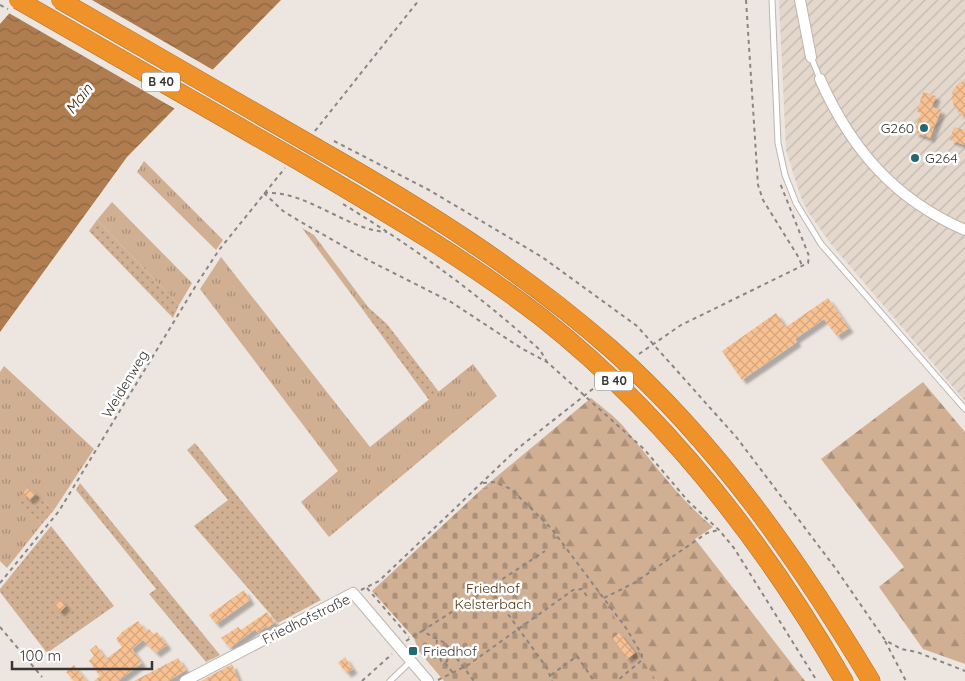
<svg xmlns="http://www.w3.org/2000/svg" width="965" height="681" font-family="Quicksand,sans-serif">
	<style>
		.industrial { fill: url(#industrial-furrows) }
		.grass { fill: url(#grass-tufts) }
		.forest { fill: url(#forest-firs) }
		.cemetery { fill: url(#cemetery-stones) }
		.garden { fill: url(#garden-dots) }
		.water { fill: url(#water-waves) }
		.pier { fill: #ede5df }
		.building { fill: url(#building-cross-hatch); filter: url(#shadow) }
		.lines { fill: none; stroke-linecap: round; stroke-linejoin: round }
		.lane-casing { stroke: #bdb6b0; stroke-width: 7 }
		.street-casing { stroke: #bdb6b0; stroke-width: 12 }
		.highway-casing { stroke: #b0712d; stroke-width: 19 }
		.path { stroke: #8b8682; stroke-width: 2; stroke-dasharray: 4 4; stroke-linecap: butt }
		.lane { stroke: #fff; stroke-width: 5 }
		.street { stroke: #fff; stroke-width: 10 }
		.highway { stroke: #f0922a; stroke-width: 18 }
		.highway-bridge-casing { stroke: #b0712d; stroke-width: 19; stroke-linecap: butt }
		.path-bridge { stroke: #8b8682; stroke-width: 2; stroke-dasharray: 4 4; stroke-linecap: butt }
		.highway-bridge { stroke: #f0922a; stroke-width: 18 }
		.poi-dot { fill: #216976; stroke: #fff; stroke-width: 2 }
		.labels { text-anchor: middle; stroke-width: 5; stroke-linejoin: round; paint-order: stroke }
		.shield { fill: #fff; stroke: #747270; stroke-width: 1 }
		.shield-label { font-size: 12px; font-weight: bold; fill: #383532 }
		.poi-label { font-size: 14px; fill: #383532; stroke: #fff; text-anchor: start }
		.street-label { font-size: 14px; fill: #383532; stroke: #fff }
		.park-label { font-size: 14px; fill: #4e2c05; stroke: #fff }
		.water-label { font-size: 15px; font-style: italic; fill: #462400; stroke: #fff }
	</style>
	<defs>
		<pattern id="industrial-furrows" width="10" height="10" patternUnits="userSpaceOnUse" patternTransform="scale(1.25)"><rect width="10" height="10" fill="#e4d7cc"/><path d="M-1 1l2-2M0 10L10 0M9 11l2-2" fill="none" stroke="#c4b9b0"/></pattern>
		<pattern id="grass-tufts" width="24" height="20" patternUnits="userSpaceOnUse" patternTransform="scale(1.25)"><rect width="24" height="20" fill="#d0af93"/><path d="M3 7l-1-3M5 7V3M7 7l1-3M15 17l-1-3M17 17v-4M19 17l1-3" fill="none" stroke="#aa8f79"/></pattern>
		<pattern id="forest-firs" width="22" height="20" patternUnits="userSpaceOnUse" patternTransform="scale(1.25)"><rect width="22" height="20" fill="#d0af93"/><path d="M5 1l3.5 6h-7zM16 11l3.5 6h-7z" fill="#aa8f79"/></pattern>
		<pattern id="cemetery-stones" width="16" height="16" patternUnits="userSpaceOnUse" patternTransform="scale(1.25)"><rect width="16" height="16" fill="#d0af93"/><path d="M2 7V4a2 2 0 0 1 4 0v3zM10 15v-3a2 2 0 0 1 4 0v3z" fill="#aa8f79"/></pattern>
		<pattern id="garden-dots" width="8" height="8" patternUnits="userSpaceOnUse" patternTransform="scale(1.25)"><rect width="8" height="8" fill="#d0af93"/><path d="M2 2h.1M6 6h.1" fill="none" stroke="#aa8f79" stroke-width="1.8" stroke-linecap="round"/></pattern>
		<pattern id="water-waves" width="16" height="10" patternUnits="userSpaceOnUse" patternTransform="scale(1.25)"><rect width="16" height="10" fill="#af7d4f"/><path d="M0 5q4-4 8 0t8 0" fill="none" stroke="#8f6742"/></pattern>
		<pattern id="building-cross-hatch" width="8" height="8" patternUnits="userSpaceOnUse" patternTransform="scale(1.25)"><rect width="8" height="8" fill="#f8c192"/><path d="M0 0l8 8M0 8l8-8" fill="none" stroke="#d5a67e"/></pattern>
		<filter id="shadow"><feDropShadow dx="4.5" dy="4.5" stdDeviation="1" flood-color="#0004"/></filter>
	</defs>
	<rect width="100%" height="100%" fill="#ede5df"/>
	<!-- industrial -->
	<polygon class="industrial" points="779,0 965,0 965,401 831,244 808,212 800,195 786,150"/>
	<!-- grass -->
	<g class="grass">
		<polygon points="144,161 223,240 216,250 137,172"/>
		<polygon points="112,202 192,283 179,305 97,220"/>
		<polygon points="302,228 314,235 368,307 363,310"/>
		<polygon points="221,257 370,447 473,364 497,396 329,537 301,502 338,471 200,289"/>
		<polygon points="4,366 94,449 54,510 28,488 17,501 42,524 7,568 0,561 0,372"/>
	</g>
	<!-- forest -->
	<g class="forest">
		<polygon points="923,382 965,432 965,664 923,649 879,587 904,567 821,459"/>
		<path d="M591,398C602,407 614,416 623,426C652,461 678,498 713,527L695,539L805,681H657L642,660L496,485L483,488Z"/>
	</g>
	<!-- cemetery -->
	<path class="cemetery" d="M496,485C552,508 620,629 657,681H444L418,650L414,638L372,591L483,488Z"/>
	<!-- garden -->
	<g class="garden">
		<polygon points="97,220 179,305 173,318 89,231"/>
		<polygon points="368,307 387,324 439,392 429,400 363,310"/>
		<polygon points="195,443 321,600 278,623 194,526 228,500 187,450"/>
		<polygon points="80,483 220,655 206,662 149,594 156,589 76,490"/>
		<polygon points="28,487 54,510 42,524 16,501"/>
		<polygon points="51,526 114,606 47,653 0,592 0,589"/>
	</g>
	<!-- water -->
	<polygon class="water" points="21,0 281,0 127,157 0,332 0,24"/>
	<!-- pier -->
	<polygon class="pier" points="17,0 92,0 215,71 177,110 7,12"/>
	<!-- building -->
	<g class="building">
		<polygon points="965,80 965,119 954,106 952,98 953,90 959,83"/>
		<polygon points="923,92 936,96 932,107 941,110 930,138 914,132 921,113 917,112"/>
		<polygon points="954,127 965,130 965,145 950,140"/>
		<polygon points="828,298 849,328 837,336 824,319 795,339 797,342 742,380 722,351 776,313 786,327"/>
		<polygon points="28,487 36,494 30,500 23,494"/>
		<polygon points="244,590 250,600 216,624 209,615"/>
		<polygon points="60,599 66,606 60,612 54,604"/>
		<polygon points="267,612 275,622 267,628 266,626 258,633 255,629 230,648 221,638 238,627 241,630"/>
		<polygon points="138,621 146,631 149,629 154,635 157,632 167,645 156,653 143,640 132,649 142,663 118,681 94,681 100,676 89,661 94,656 90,650 96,645 106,659 122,647 116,639 122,632"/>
		<polygon points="619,633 635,653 627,659 613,638"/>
		<polygon points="345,657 353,669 347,673 338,663"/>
		<polygon points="178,658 186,670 175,677 168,681 134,681"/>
		<polygon points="232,664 239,681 201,681 212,675"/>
		<polygon points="74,665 87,681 74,681 66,672"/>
	</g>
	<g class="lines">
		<!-- lane casing -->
		<g class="lane-casing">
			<g id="lane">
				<polyline points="772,0 778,143 785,175 796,203 821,244 965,409"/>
				<polyline points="811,57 820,79"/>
				<polyline points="390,681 411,661"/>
			</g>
		</g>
		<!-- street casing -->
		<g class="street-casing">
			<g id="street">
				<polyline points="800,0 811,57"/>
				<path d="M820,79C851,149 894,199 965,230"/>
				<polyline points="185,681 353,593 428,681"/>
			</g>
		</g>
		<!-- highway casing -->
		<g class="highway-casing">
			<g id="highway">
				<path d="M317,148C421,207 521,270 611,349C717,443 799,561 871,681"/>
				<path d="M304,164C385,212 466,259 541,317C665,415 766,545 844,681"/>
			</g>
		</g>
		<!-- path -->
		<g class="path">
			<polyline points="746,0 758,185 763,200 799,258 802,266"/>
			<polyline points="315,131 419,0"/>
			<polyline points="334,141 429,190 542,257 637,326 737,438 836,569 885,640 901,649 917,652 965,671"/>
			<polyline points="264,193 283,211 301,222 366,259 451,302 521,348 547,362 644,449 688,501 719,530 734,548 817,681"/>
			<path d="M264,193C307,190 346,230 387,232"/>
			<path d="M343,204C415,248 477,293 540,350L547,362"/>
			<polyline points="639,354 681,325 808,263 809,256 780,183"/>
			<polyline points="483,483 494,482 511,489 551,528 626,628 642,655 642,660 617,681"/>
			<polyline points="0,583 59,511 198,282 219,250 285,168"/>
			<polyline points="367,588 409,637"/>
			<polyline points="489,588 545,551"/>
			<polyline points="361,590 379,581 517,449 599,384"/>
			<polyline points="604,598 634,583 707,533 719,530"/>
			<polyline points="0,627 42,677"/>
			<polyline points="422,631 489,588 547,668 552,681"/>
			<polyline points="437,640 436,648 442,655"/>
			<polyline points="406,641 422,631 445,643 474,681"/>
			<polyline points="885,641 906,681"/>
			<circle cx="444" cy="659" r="3.5"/>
			<polyline points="445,663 453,673"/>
			<polyline points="551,675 577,656 594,681"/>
			<polyline points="438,680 468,665 573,590 582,589 589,599"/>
			<polyline points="362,681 392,654"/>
		</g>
		<!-- lane -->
		<use href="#lane" class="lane"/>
		<!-- street -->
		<use href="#street" class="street"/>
		<!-- highway -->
		<use href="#highway" class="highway"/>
		<!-- highway-bridge casing -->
		<g class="highway-bridge-casing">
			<g id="highway-bridge">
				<polyline points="18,0 304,164"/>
				<polyline points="60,0 317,148"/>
			</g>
		</g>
		<!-- path-bridge -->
		<polyline class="path-bridge" points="0,5 8,9"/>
		<!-- highway-bridge -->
		<use href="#highway-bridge" class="highway-bridge"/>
	</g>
	<!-- markers -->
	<g class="poi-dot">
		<circle cx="924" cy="128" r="5"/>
		<circle cx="915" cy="158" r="5"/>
		<rect x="408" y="646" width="10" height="10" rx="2.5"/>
	</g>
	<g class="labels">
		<!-- shield labels -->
		<g class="shield">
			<rect x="142" y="72.5" width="38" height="19" rx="4"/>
			<rect x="595" y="371.5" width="38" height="19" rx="4"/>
		</g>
		<g class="shield-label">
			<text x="161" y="86">B 40</text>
			<text x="614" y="385">B 40</text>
		</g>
		<!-- poi labels -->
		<g class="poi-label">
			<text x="914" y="133" text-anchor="end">G260</text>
			<text x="925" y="163">G264</text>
			<text x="423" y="656">Friedhof</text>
		</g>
		<!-- street labels -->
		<g class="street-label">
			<text transform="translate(125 384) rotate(-59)" y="5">Weidenweg</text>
			<text transform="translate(306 619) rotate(-26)" y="5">Friedhofstraße</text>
		</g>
		<!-- park labels -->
		<g class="park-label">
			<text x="493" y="593">Friedhof<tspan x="493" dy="16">Kelsterbach</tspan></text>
		</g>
		<!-- water labels -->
		<g class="water-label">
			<text transform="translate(79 99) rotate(-52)" y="5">Main</text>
		</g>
	</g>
	<!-- scale -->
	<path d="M12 661v8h140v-8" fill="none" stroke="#383532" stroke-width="2.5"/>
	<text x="20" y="661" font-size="15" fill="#383532" stroke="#ffffff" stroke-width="4" paint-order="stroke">100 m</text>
</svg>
